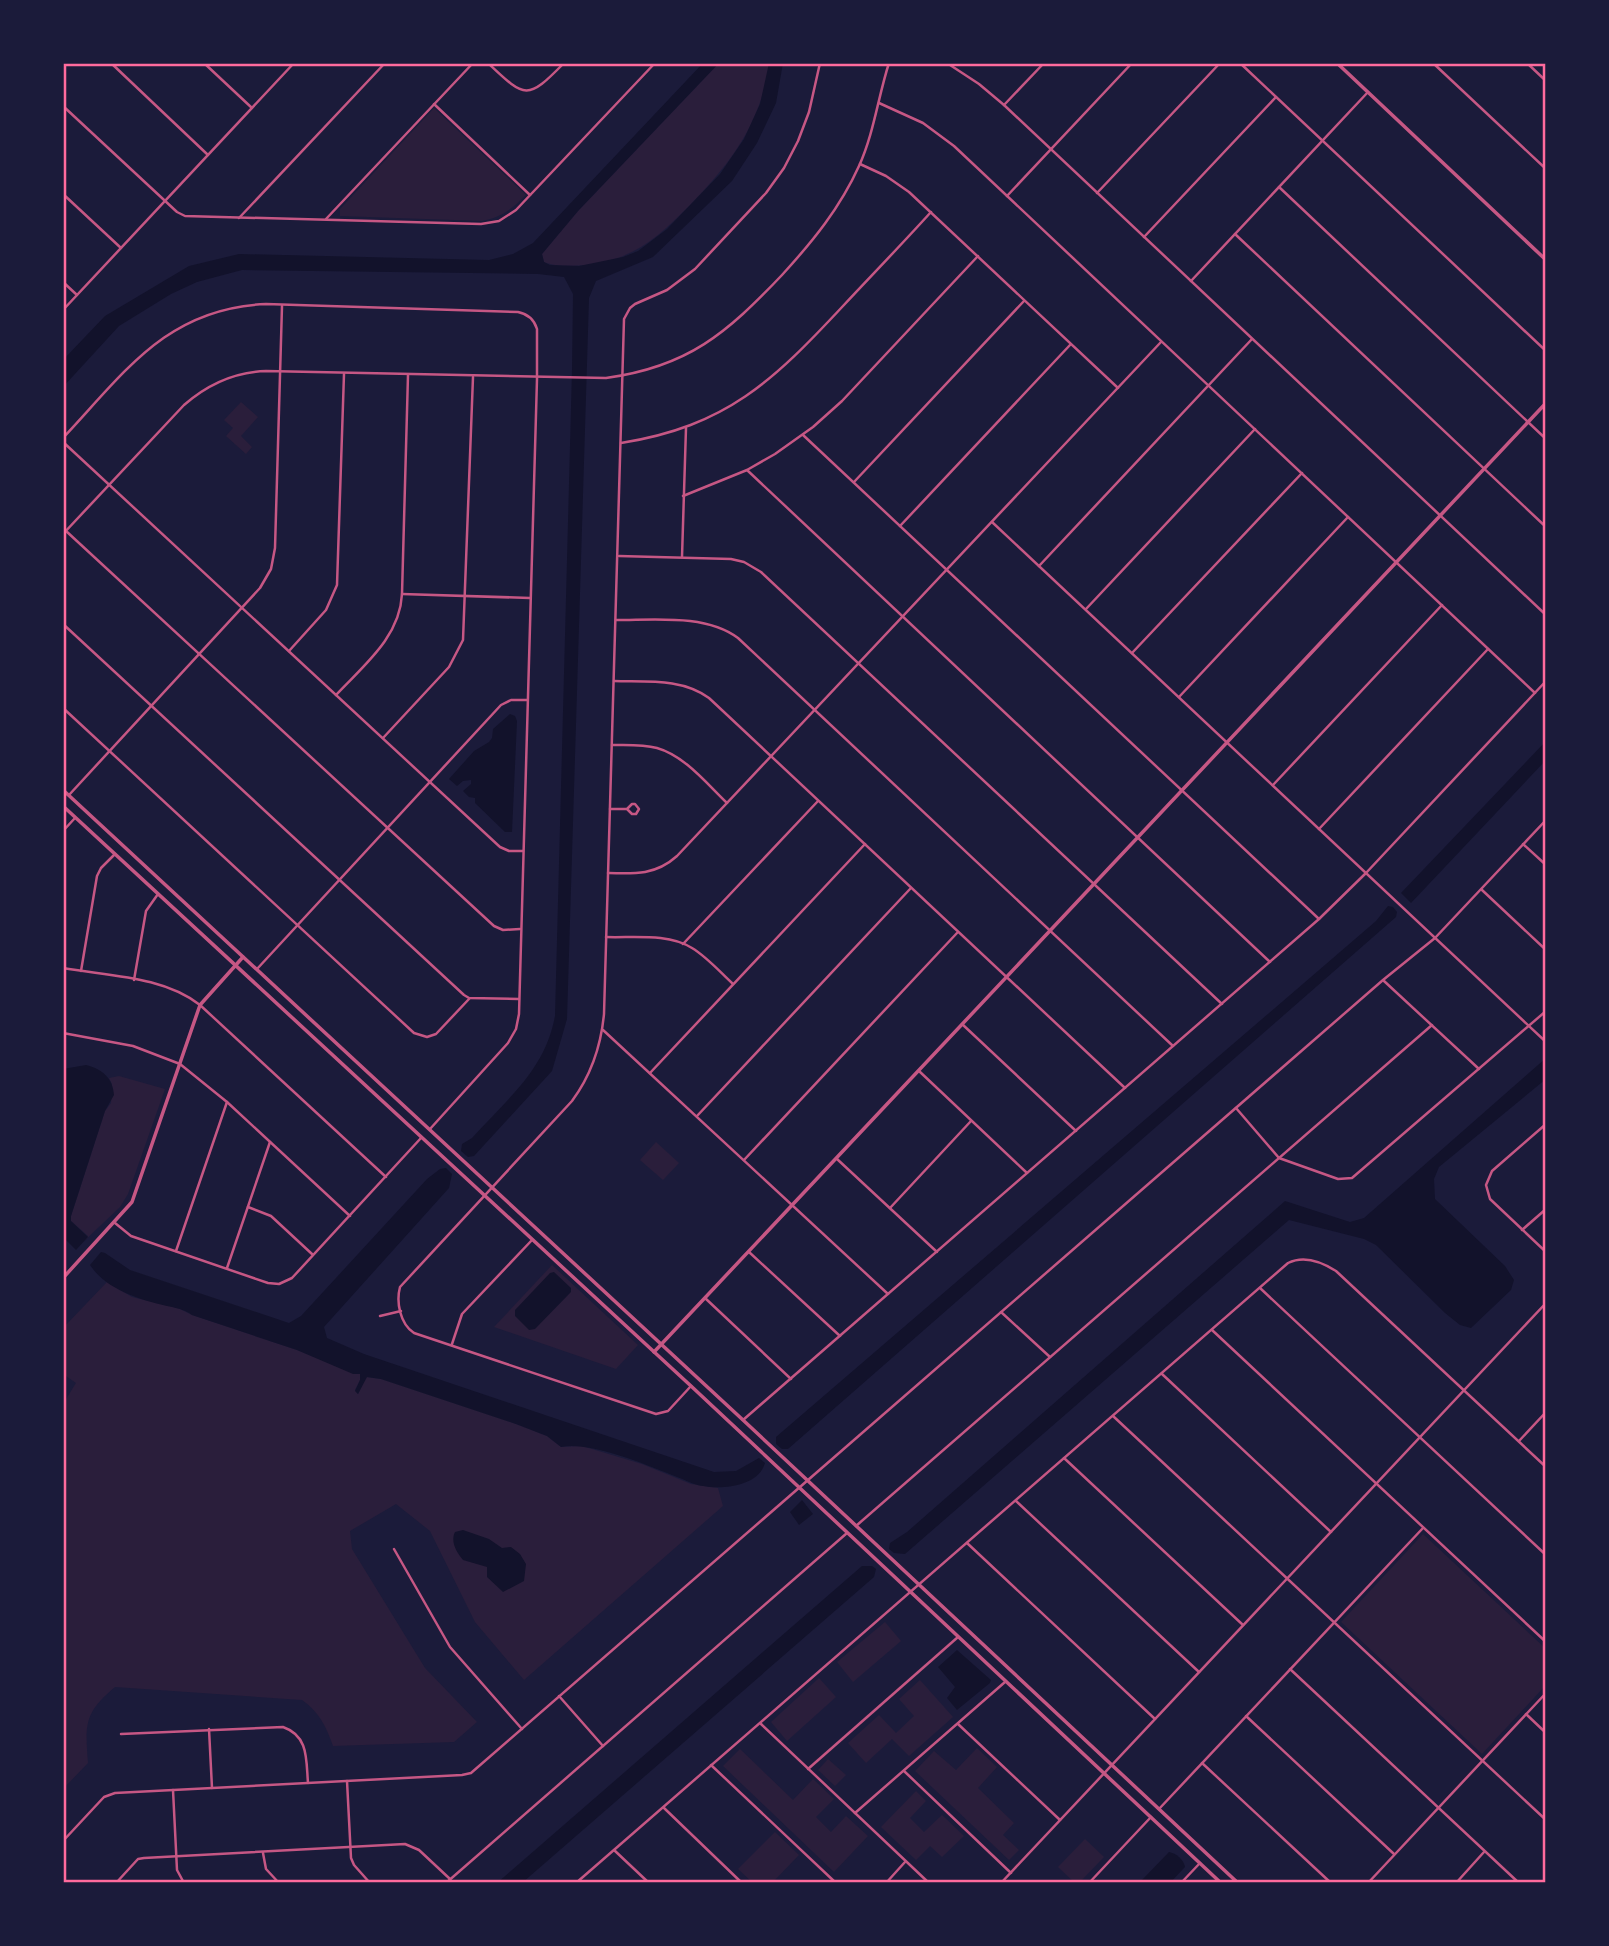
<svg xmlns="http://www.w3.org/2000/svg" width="1609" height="1946" font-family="'Titillium Web',sans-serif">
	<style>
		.green { fill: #2a1e3b }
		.water { fill: #12122b }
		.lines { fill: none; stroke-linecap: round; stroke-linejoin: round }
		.minor { stroke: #c65784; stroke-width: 2.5 }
		.tertiary { stroke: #c65784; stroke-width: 3.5 }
		.neatline { fill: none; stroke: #ff6b9d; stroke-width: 2.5 }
	</style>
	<rect width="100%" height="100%" fill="#1b1b3a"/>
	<!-- green -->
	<g class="green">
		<path d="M719,63H769V69C757,129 731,162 690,205C657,238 635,259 586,265C574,266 555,267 544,262L542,254L578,211Z"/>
		<path d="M434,108L526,195C512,209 502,217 482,221L340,216V209Z"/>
		<polygon points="241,402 258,417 241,436 252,447 246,454 226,436 233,428 224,420"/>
		<polygon points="119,1076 165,1089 128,1194 120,1207 82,1243 88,1236 71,1221 71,1216 105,1111 111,1103 112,1084 109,1078"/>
		<polygon points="656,1142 679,1163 663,1180 640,1160"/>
		<polygon points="552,1265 638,1345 616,1369 494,1327"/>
		<path d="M107,1282L132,1297L178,1308L192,1315L297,1350L353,1373L360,1374V1380L355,1390L358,1394L366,1377L381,1379L516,1424L547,1436L561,1447L582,1446L642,1464L691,1484L718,1488L723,1506L524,1680L475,1622L430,1531L396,1504L350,1531L352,1549L425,1668L477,1722L454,1742L333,1746C326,1726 319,1712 302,1700L115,1687C84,1713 85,1724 88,1763L63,1789V1404L76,1383L63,1374V1328Z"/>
		<polygon points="1423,1534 1546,1649 1546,1685 1482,1754 1341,1622"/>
		<polygon points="885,1622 901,1641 853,1682 837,1662"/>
		<polygon points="819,1678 836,1697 787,1741 771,1722"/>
		<polygon points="920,1680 953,1717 909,1756 892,1739 866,1763 848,1743 879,1715 896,1733 914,1716 899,1699"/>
		<polygon points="977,1748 997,1767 978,1788 1014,1823 1003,1835 1019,1850 1009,1860 915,1771 934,1751 956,1770"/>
		<polygon points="740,1749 793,1800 813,1779 834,1799 816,1817 831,1832 846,1816 868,1836 834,1872 723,1766"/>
		<polygon points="828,1759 846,1775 835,1786 818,1770"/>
		<polygon points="916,1791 926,1801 910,1818 924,1832 942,1815 964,1836 942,1857 930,1846 916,1860 881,1827"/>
		<polygon points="775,1832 799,1855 772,1883 753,1883 738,1869"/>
		<polygon points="1085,1839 1104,1857 1079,1883 1075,1883 1058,1867"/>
	</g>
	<!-- water -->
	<g class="water">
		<path d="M703,63H719L578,211L542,254L544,262L550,265L579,266L623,257L638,251L667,229L720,174L744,139L760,104L769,63H783L776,103L757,143L732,181L653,257L596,281L589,298L567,1019L552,1071L474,1156L468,1157L461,1151L462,1144L472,1138C508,1098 545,1070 555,1016L572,370L573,294L564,277L538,274L242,270L197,282L171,294L119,326L63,387V360L105,316L189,266L239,254L489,260L513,254L533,243Z"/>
		<polygon points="510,714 515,716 517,721 512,832 505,832 475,803 475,798 469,797 463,791 471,784 471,780 463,781 457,786 449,779 474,751 489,742 492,738 493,729"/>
		<polygon points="1546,741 1546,760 1411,903 1401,893"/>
		<polygon points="1388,906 1393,907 1397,912 1396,917 788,1449 782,1449 776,1444 776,1437 1376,921"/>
		<polygon points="1546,1058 1546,1079 1439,1167 1434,1179 1435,1199 1505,1266 1514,1280 1511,1290 1471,1328 1460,1325 1445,1313 1376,1245 1364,1239 1289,1220 905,1554 894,1553 889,1549 890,1543 907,1532 1285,1201 1350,1222 1364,1218"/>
		<path d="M86,1065C102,1069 113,1078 114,1095L105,1111L71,1216V1221L88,1237L76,1250L63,1237V1069Z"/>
		<path d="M446,1168L452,1174L449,1188L324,1327L327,1338L364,1354L714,1472L736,1471L759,1458L765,1463C759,1486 722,1490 703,1486C693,1485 686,1480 677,1477C649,1466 591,1441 561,1447L547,1436L516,1424L381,1379L367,1377L358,1394L355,1391L360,1380V1374H353L297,1350L192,1315C185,1310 180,1309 172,1307C144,1301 107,1291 90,1265L101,1252L105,1253L130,1270L289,1323L301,1316L427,1179L440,1169Z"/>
		<polygon points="554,1272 571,1288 571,1292 535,1329 529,1330 515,1316 515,1310 550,1273"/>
		<polygon points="802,1500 813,1514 799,1525 790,1512"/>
		<path d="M463,1530L489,1539L502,1548L511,1547L520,1554L526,1564L524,1581L503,1592L487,1577V1567L463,1560C457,1553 450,1542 455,1532Z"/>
		<polygon points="862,1566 872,1566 876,1569 874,1577 522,1883 497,1883"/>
		<polygon points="957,1650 991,1680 990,1683 957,1710 947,1698 955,1687 938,1667"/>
		<path d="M1169,1852C1176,1853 1184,1860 1185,1867L1170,1883H1139Z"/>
	</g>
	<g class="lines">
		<!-- minor -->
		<g class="minor">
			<polyline points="111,63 208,155"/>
			<polyline points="204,63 252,108"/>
			<path d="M488,63C525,98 527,101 564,63"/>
			<polyline points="947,63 979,84 1004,105 1546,615"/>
			<polyline points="1240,63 1546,351"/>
			<polyline points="1433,63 1546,169"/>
			<polyline points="1527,63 1546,81"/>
			<polyline points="879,103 923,123 954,146 1535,693"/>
			<polyline points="434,104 530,195"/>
			<polyline points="1004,105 1044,63"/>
			<polyline points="63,106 177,212 185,216 481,224 499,221 516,210 655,63"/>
			<polyline points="860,164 886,176 909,192 1118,388"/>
			<polyline points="1279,187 1546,439"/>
			<polyline points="1097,193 1220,63"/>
			<polyline points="63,194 121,248"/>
			<polyline points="1007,196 1132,63"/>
			<polyline points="239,218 385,63"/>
			<polyline points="326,219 473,63"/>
			<polyline points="1235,234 1546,527"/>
			<polyline points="1144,237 1276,97"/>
			<polyline points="1191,281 1368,92"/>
			<polyline points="63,282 77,295"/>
			<polyline points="63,310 294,63"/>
			<polyline points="803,435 1319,919"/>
			<path d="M63,438C125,372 167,308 266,304L518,312C528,314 534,319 537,329V379L519,1014L516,1029L508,1043L430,1129"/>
			<polyline points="63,442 500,847 509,851 523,851"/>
			<path d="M621,443C727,426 773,381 843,306C872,275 902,244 931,212"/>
			<polyline points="747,470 1270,962"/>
			<polyline points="854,482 1024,301"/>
			<polyline points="683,496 747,470 775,454 813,427 842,401 978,256"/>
			<polyline points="992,522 1546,1042"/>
			<polyline points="900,526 1070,345"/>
			<polyline points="66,531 494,926 503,930 520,929"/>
			<path d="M63,534L184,405C208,384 234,372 266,371L606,378C688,367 727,333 782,275C813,241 840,208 859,166C874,133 878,97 889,63"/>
			<polyline points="619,556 731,559 744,562 761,572 1222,1004"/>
			<polyline points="682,557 686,428"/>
			<polyline points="1039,566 1252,339"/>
			<polyline points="402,594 530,598"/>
			<polyline points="1086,609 1255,429"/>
			<path d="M616,620C655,620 706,614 738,638L1173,1046"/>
			<polyline points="63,624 464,995 469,998 519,999"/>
			<polyline points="289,651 326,610 337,585 344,374"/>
			<polyline points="1132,653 1302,473"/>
			<path d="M614,681C647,682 682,678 709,698L1125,1088"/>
			<path d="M336,695C364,665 400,637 402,594L408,375"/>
			<polyline points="1179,697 1348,517"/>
			<polyline points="63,708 414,1033 427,1037 436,1034 469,999"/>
			<polyline points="383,738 449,667 463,640 473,377"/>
			<path d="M612,745C626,745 642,744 657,748C685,756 707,784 727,803"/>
			<polyline points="1273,785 1442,605"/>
			<polyline points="69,795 260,588 271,569 275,548 282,306"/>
			<polyline points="610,809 627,809 632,814 636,814 639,809 635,804 632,804 627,809"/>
			<polyline points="1319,829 1488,649"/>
			<polyline points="63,831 75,818"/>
			<polyline points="1523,844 1546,865"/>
			<path d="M608,873C635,874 656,875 677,856L1161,342"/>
			<polyline points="1482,890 1546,950"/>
			<path d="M606,937C633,938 668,933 692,948C707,957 720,972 733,984"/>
			<polyline points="683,944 818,801"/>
			<path d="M63,968C108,976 163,976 200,1005L386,1177"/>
			<polyline points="257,969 501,705 511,700 527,700"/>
			<polyline points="81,971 97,876 101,868 115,854"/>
			<polyline points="134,980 146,911 158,894"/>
			<polyline points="1384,981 1479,1069"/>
			<polyline points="962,1024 1076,1131"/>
			<polyline points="603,1030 888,1294"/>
			<polyline points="63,1033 133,1046 180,1064 227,1102 350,1216"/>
			<polyline points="919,1071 1027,1173"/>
			<polyline points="650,1073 865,844"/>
			<polyline points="1236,1108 1279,1158 1338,1179 1352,1178 1546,1011"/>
			<polyline points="697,1116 910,889"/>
			<polyline points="1546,1124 1492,1171 1486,1185 1490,1199 1546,1252"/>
			<polyline points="837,1159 937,1252"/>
			<polyline points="744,1160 957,933"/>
			<polyline points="248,1207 271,1216 312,1254"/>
			<polyline points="890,1208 971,1121"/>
			<polyline points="115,1223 131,1236 268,1283 279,1284 292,1278 421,1138"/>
			<polyline points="1522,1230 1546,1209"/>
			<polyline points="176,1251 227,1102"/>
			<polyline points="749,1252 840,1336"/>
			<polyline points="227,1268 270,1142"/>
			<polyline points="1260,1288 1546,1555"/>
			<polyline points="705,1298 791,1379"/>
			<polyline points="1001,1312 1050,1357"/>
			<polyline points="380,1316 401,1311"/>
			<polyline points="1212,1330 1546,1642"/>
			<polyline points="452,1344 462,1314 532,1240"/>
			<polyline points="1162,1374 1331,1532"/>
			<path d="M691,1386L668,1411L656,1414L414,1333C400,1324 396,1302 400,1287L572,1101C592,1074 601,1046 604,1014L624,319L630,308L635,304L667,290L695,269L766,193L784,168L798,141L809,112L820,63"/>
			<polyline points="1113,1416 1546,1820"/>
			<polyline points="743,1420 1319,919 1366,873 1546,681"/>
			<polyline points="1519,1441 1546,1412"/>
			<polyline points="1064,1458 1243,1625"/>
			<polyline points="1016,1501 1199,1672"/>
			<polyline points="856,1526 1432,1025"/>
			<polyline points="967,1543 1155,1719"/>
			<polyline points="394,1549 450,1647 522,1729"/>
			<polyline points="1290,1669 1519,1883"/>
			<polyline points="559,1696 603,1746"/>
			<polyline points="1526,1714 1546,1733"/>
			<polyline points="1246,1716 1394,1854"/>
			<polyline points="761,1724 929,1883"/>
			<polyline points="958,1724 1060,1820"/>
			<polyline points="209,1729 212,1788"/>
			<path d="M121,1734L283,1727C309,1736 306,1760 308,1783"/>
			<polyline points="1202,1763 1331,1883"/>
			<polyline points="711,1765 836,1883"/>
			<polyline points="808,1769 958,1637"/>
			<polyline points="904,1771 1011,1873"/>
			<polyline points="347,1781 351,1858 354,1865 370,1883"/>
			<polyline points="173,1790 177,1870 184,1883"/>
			<polyline points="664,1808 742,1883"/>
			<polyline points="1159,1809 1423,1528"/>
			<polyline points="855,1813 1005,1682"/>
			<polyline points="63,1841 104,1797 115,1793 462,1775 471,1773 1383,980 1435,938 1546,820"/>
			<polyline points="614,1850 649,1883"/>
			<polyline points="263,1853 266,1869 279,1883"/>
			<polyline points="116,1883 138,1859 144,1858 405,1844 419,1850 450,1879"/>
			<polyline points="446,1883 847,1533"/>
			<path d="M576,1883L1288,1263C1304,1255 1322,1262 1336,1271L1546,1467"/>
			<polyline points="886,1883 905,1862"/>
			<polyline points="1001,1883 1546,1303"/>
			<polyline points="1089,1883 1151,1817"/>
			<polyline points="1181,1883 1200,1863"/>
			<polyline points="1368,1883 1546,1693"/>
			<polyline points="1456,1883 1484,1852"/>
		</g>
		<!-- tertiary -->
		<g class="tertiary">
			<polyline points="1337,63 1546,260"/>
			<polyline points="63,790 743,1420 1238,1883"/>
			<polyline points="63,806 691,1386 1221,1883"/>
			<polyline points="63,1278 132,1202 200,1005 243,957"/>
			<polyline points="654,1352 1546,403"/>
		</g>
	</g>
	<!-- border -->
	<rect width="1609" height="1946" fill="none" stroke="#1b1b3a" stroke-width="130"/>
	<rect x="65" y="65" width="1479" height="1816" class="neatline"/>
</svg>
